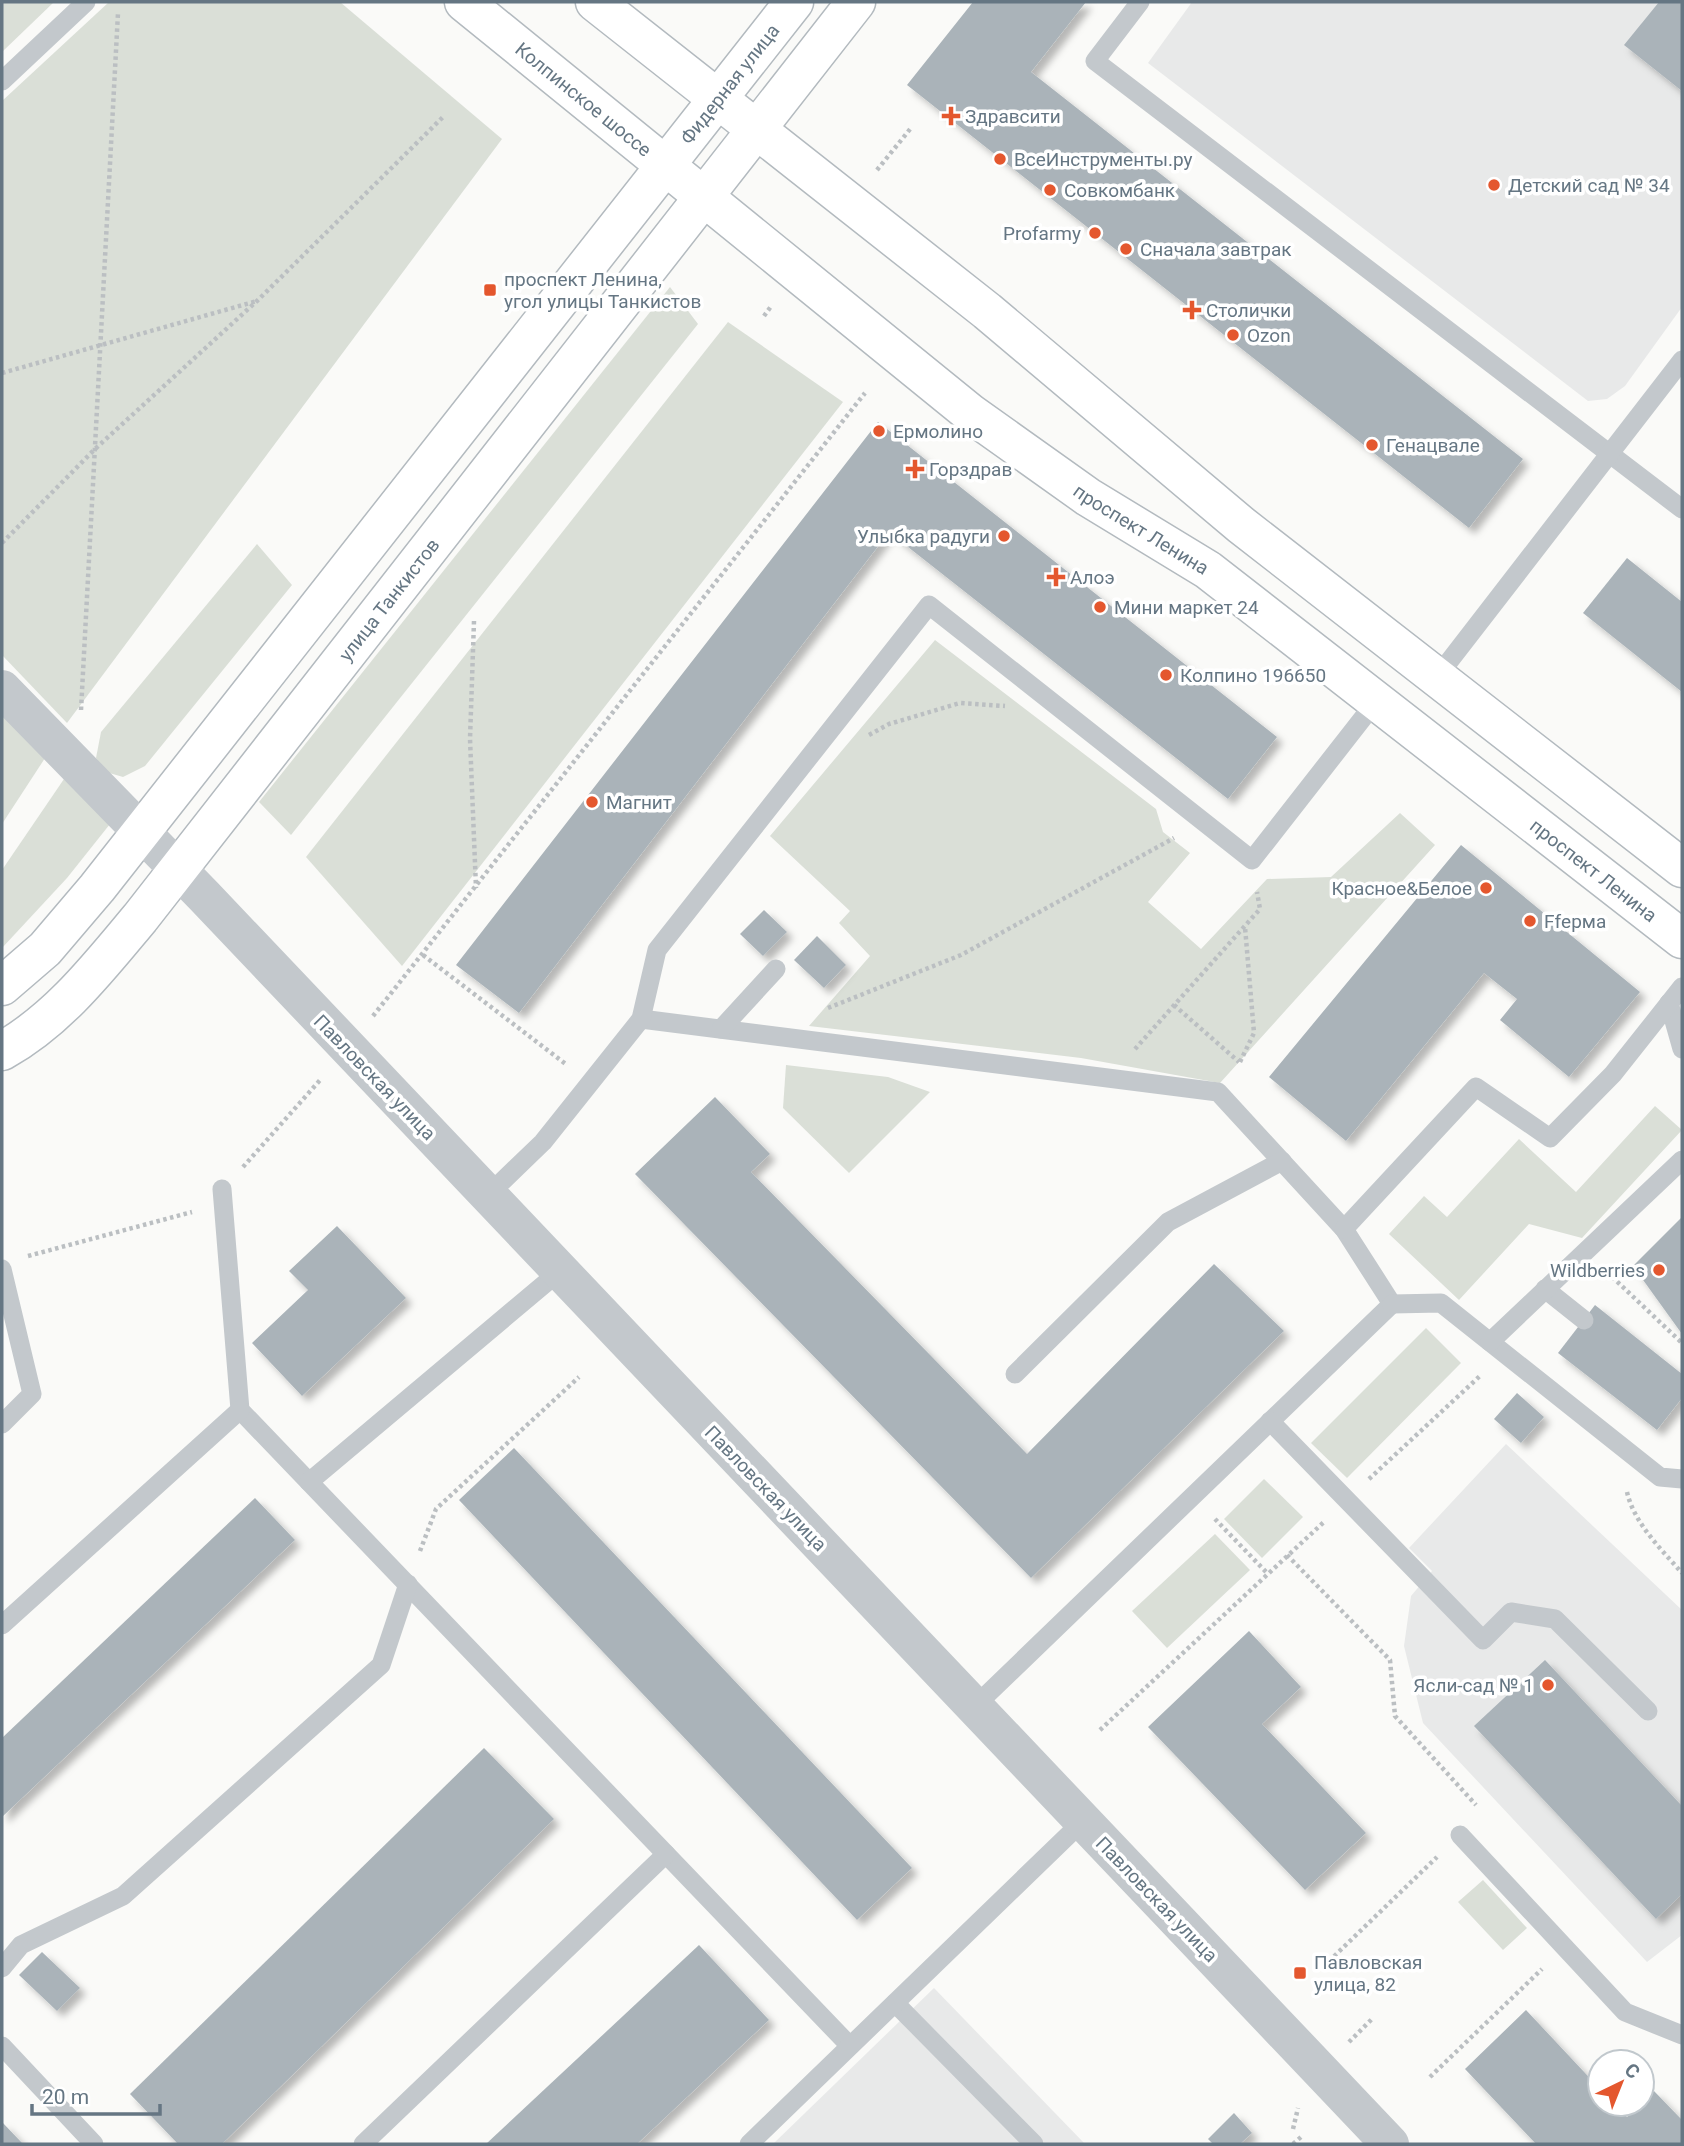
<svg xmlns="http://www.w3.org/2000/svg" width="1684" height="2146" font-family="Roboto,sans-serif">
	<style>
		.built { fill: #e8e9e9 }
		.green { fill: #dadfd7 }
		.building { fill: #aab3b9; filter: url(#shadow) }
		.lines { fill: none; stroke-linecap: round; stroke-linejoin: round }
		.secondary-casing { stroke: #b3babf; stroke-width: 41 }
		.path { stroke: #bbbfc2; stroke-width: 4.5; stroke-dasharray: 3.5 3.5; stroke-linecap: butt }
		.lane { stroke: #c3c8cc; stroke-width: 19 }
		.street { stroke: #c3c8cc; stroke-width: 38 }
		.secondary { stroke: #fff; stroke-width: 38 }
		.poi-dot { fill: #e4572e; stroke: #fff; stroke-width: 2.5 }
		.labels { text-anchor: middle; stroke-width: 7; stroke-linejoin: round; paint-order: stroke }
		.street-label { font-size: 19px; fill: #657683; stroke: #fff }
		.poi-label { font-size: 19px; fill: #657683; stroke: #fff; text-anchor: start }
	</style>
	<defs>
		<filter id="shadow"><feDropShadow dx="6" dy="6" stdDeviation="3.5" flood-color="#0004"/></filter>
	</defs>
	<rect width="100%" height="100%" fill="#fafaf8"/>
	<!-- built -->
	<g class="built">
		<polygon points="1192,2 1682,2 1682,307 1625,386 1607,399 1588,401 1148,63"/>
		<polygon points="1506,1444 1682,1610 1682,1935 1647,1962 1423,1723 1404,1646 1411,1596 1432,1571 1409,1548"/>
		<polygon points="934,1988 1085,2144 773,2144"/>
	</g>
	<!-- green -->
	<g class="green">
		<polygon points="2,2 54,2 2,52"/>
		<polygon points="109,2 340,2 502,139 67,723 2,655 2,101"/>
		<polygon points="670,287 698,324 291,835 259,802"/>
		<polygon points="728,322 843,402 402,966 306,857"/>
		<polygon points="257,544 292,585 145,766 123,777 106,772 96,758 101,732"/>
		<polygon points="935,640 1156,809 1163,832 1190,853 1148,902 1201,949 1267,879 1331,877 1400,813 1435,845 1220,1083 1081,1058 809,1026 870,956 839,923 850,911 770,836"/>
		<polygon points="2,707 47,755 2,824"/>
		<polygon points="64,779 110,824 67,878 2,948 2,870"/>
		<polygon points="786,1065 888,1077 930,1092 849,1173 783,1108"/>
		<polygon points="1655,1106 1682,1130 1582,1238 1529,1224 1459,1300 1389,1234 1424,1196 1447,1217 1519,1139 1576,1192"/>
		<polygon points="1426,1328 1461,1363 1347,1478 1311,1443"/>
		<polygon points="1264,1479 1303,1517 1262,1558 1224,1519"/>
		<polygon points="1215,1534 1250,1570 1167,1648 1132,1611"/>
		<polygon points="1483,1880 1527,1928 1503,1950 1458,1902"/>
	</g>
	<!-- building -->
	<g class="building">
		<polygon points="973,2 1086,2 1031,72 1523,459 1469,528 907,85"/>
		<polygon points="1659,2 1682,2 1682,91 1624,45"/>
		<polygon points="878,422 1277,737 1228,799 889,532 519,1013 456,965"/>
		<polygon points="1627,558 1682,602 1682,692 1583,613"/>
		<polygon points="1461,845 1640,992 1569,1077 1500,1020 1517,999 1484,973 1346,1141 1269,1077"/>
		<polygon points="764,910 787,932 763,956 740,934"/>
		<polygon points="817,936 846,965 824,988 794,960"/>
		<polygon points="715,1097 770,1154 751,1172 1027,1454 1214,1264 1284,1331 1031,1578 635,1174"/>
		<polygon points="1682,1217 1682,1334 1633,1266"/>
		<polygon points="337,1226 406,1298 302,1396 252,1343 308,1290 289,1271"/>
		<polygon points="1595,1305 1682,1374 1682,1398 1657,1430 1558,1353"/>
		<polygon points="1517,1393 1544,1417 1521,1443 1494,1419"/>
		<polygon points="514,1448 912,1868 857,1920 459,1500"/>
		<polygon points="255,1498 295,1540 2,1817 2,1738"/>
		<polygon points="1249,1631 1301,1687 1262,1724 1366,1833 1305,1890 1148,1727"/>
		<polygon points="1545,1660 1682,1806 1682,1894 1656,1919 1474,1726"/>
		<polygon points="484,1748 554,1819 222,2144 178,2144 130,2094"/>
		<polygon points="699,1945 769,2020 637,2144 486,2144"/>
		<polygon points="42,1952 80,1988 57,2011 19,1975"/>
		<polygon points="1526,2010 1600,2089 1600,2104 1614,2104 1627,2117 1654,2091 1682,2120 1682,2144 1536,2144 1465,2069"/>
		<polygon points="1234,2113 1252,2133 1240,2144 1213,2144 1208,2139"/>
		<polygon points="2,2122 23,2144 2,2144"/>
	</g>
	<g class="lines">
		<!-- secondary casing -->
		<g class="secondary-casing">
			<g id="secondary">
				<path id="s1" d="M464,2L970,413L1088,497L1208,570L1682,939"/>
				<polyline points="595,2 987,311 1241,525 1682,868"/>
				<path id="s2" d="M2,986L45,949L97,888L794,2"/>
				<path id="s3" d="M2,1051C58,1020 99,967 140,918L856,2"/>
			</g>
		</g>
		<!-- path -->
		<g class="path">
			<polyline points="877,170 911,128"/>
			<polyline points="764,316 772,305"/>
			<polyline points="2,373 257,301"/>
			<polyline points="2,543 95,449 258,300 444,116"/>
			<polyline points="474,621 470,739 476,888"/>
			<polyline points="81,710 118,13"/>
			<polyline points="869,735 889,724 960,703 1005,706"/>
			<polyline points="423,955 567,1065"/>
			<polyline points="1174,1005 1239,1062"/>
			<polyline points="828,1008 961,955 1174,838"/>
			<polyline points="373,1016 865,393"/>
			<polyline points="1135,1049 1260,909 1257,892"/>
			<polyline points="1240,1062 1254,1033 1245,927"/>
			<polyline points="243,1167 321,1079"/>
			<polyline points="28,1256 192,1212"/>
			<polyline points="1607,1272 1682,1343"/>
			<polyline points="1369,1479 1481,1375"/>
			<path d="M1627,1492C1634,1523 1661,1549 1682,1573"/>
			<polyline points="1215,1519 1268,1574"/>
			<polyline points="420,1551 436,1509 579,1377"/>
			<polyline points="1287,1555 1390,1660 1395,1716 1476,1805"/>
			<polyline points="1100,1730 1325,1521"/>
			<polyline points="1324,1966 1437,1857"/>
			<polyline points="1349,2042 1373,2018"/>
			<polyline points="1430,2077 1542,1969"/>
			<polyline points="1293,2129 1298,2108"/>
			<polyline points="1293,2144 1301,2137"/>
		</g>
		<!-- lane -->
		<g class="lane">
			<polyline points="1140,2 1095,61 1682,509"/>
			<polyline points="2,81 86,2"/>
			<polyline points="1437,677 1682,360"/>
			<polyline points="1669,1003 1682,1049"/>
			<polyline points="641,1019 1218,1092 1344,1229 1392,1304 974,1707"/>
			<polyline points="721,1029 776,969"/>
			<polyline points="222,1189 240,1410 850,2046"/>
			<polyline points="488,1195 543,1142 641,1019 657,950 929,605 1252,860 1377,700"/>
			<polyline points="1344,1229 1476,1087 1550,1138 1613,1074 1682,987"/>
			<polyline points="2,1269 32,1394 2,1424"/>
			<polyline points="1545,1289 1584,1320"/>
			<polyline points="1392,1304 1441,1303 1660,1477 1682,1479"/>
			<polyline points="1490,1342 1682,1160"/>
			<polyline points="1015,1374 1168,1222 1282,1161"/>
			<polyline points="1270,1421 1483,1640 1511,1612 1555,1619 1648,1711"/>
			<polyline points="309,1482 560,1271"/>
			<polyline points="2,1625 240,1410"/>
			<polyline points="1460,1835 1625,2012 1682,2035"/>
			<polyline points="2,1968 21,1945 123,1896 381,1665 408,1584"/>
			<polyline points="895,2003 1034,2144"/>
			<polyline points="2,2046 94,2144"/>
			<polyline points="363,2144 666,1854"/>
			<polyline points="749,2144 1083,1821"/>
		</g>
		<!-- street -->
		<polyline class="street" points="2,689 204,896 1390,2144"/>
		<!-- secondary -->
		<use href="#secondary" class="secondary"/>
	</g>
	<!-- markers -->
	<g class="poi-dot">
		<path d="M947.5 105.5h7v7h7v7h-7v7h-7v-7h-7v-7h7z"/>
		<circle cx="1000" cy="159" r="7"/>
		<circle cx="1494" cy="185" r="7"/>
		<circle cx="1050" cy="190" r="7"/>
		<circle cx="1095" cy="233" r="7"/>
		<circle cx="1126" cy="249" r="7"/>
		<rect x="483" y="283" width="14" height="14" rx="3.5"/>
		<path d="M1188.5 299.5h7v7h7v7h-7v7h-7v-7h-7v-7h7z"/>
		<circle cx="1233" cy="335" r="7"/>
		<circle cx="879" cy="431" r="7"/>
		<circle cx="1372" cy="445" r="7"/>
		<path d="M911.5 458.5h7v7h7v7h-7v7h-7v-7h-7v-7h7z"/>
		<circle cx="1004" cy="536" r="7"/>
		<path d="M1052.5 566.5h7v7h7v7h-7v7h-7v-7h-7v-7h7z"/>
		<circle cx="1100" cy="607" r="7"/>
		<circle cx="1166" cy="675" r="7"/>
		<circle cx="592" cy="802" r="7"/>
		<circle cx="1486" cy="888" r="7"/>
		<circle cx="1530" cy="921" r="7"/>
		<circle cx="1659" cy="1270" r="7"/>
		<circle cx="1548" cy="1685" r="7"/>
		<rect x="1293" y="1966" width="14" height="14" rx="3.5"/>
	</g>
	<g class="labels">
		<!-- street labels -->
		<g class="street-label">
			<text dy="7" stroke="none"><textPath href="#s2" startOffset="1160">Фидерная улица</textPath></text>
			<text dy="7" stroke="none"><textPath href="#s1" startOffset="154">Колпинское шоссе</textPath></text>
			<text dy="7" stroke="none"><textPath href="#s1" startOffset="859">проспект Ленина</textPath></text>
			<text dy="7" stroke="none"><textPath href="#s3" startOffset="597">улица Танкистов</textPath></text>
			<text dy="7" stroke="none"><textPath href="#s1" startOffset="1426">проспект Ленина</textPath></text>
			<text transform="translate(375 1077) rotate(46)" y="7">Павловская улица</text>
			<text transform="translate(766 1488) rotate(46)" y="7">Павловская улица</text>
			<text transform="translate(1157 1899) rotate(46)" y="7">Павловская улица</text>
		</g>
		<!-- poi labels -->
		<g class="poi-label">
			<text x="965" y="123">Здравсити</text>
			<text x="1014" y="166">ВсеИнструменты.ру</text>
			<text x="1508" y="192">Детский сад № 34</text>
			<text x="1064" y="197">Совкомбанк</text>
			<text x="1081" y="240" text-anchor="end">Profarmy</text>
			<text x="1140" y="256">Сначала завтрак</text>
			<text x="504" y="286">проспект Ленина,<tspan x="504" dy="22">угол улицы Танкистов</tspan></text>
			<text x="1206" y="317">Столички</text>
			<text x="1247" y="342">Ozon</text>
			<text x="893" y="438">Ермолино</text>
			<text x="1386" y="452">Генацвале</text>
			<text x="929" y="476">Горздрав</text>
			<text x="990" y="543" text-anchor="end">Улыбка радуги</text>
			<text x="1070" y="584">Алоэ</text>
			<text x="1114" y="614">Мини маркет 24</text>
			<text x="1180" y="682">Колпино 196650</text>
			<text x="606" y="809">Магнит</text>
			<text x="1472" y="895" text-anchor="end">Красное&amp;Белое</text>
			<text x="1544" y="928">Ffерма</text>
			<text x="1645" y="1277" text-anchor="end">Wildberries</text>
			<text x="1534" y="1692" text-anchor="end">Ясли-сад № 1</text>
			<text x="1314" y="1969">Павловская<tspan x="1314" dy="22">улица, 82</tspan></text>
		</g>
	</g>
	<!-- border -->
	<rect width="1684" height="2146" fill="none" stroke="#657683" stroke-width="7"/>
	<!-- north arrow -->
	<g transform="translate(1621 2083) rotate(43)"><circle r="33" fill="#ffffff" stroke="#c1c8cd" stroke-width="2"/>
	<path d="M0-5L12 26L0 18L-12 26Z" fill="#e4572e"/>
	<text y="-10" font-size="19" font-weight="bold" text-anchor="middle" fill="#657683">С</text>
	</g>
	<!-- scale -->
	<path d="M32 2104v10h128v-10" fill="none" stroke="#657683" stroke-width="3.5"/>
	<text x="42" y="2104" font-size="21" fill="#657683" stroke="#ffffff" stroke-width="5" paint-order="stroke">20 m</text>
</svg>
